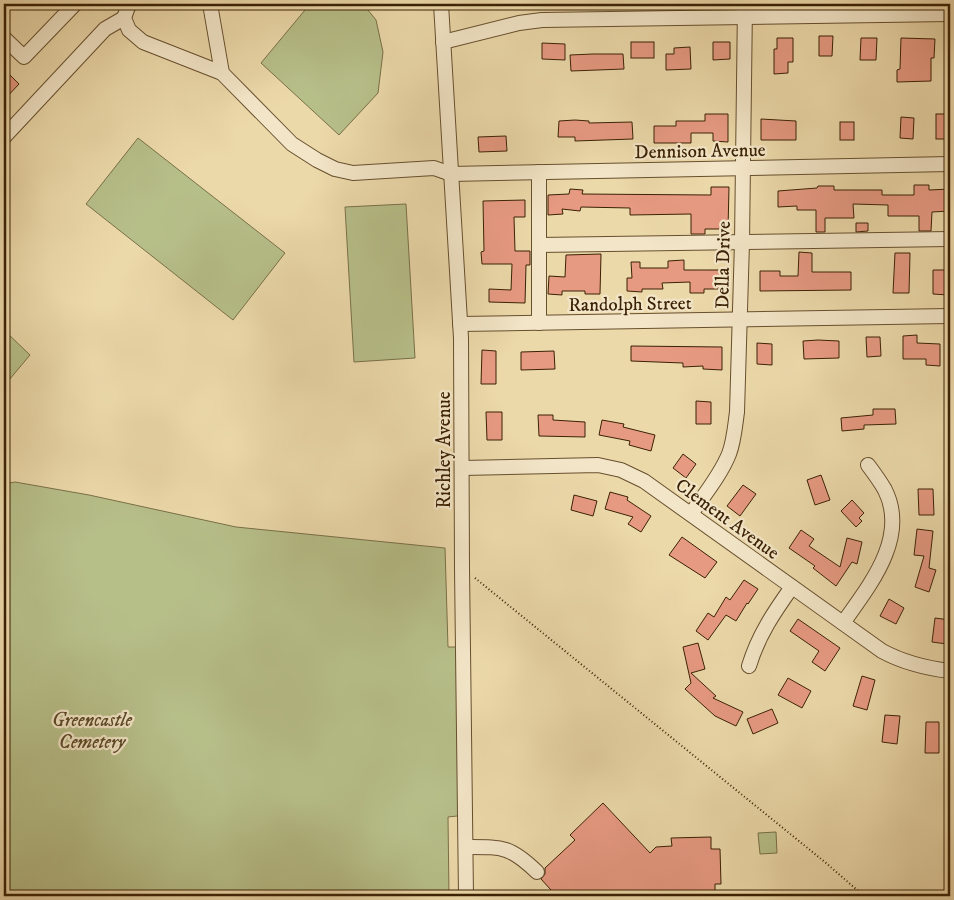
<svg xmlns="http://www.w3.org/2000/svg" width="954" height="900" font-family="'IM FELL DW Pica',serif">
	<style>
		.green { fill: #b7bf89; stroke: #797047 }
		.building { fill: #e79a82; stroke: #3b2105 }
		.lines { fill: none; stroke-linecap: round; stroke-linejoin: round }
		.minor-casing { stroke: #674f2e; stroke-width: 16 }
		.path { stroke: #3b2105; stroke-width: 2; stroke-dasharray: 1 2.5; stroke-linecap: butt }
		.minor { stroke: #f3e6c8; stroke-width: 14 }
		.labels { text-anchor: middle; stroke-width: 4.5; stroke-linejoin: round; paint-order: stroke }
		.street-label { font-size: 19px; fill: #3b2105; stroke: #f3e6c8 }
		.park-label { font-size: 19px; font-style: italic; fill: #5a4826; stroke: #f3e6c8 }
	</style>
	<rect width="100%" height="100%" fill="#ecd9aa"/>
	<filter id="stains"><feTurbulence type="fractalNoise" baseFrequency=".004" numOctaves="4"/><feColorMatrix values="0 0 0 0 .2 0 0 0 0 .09 0 0 0 0 .02 0 0 0 .5 -.17"/></filter>
	<radialGradient id="worn" r=".72"><stop offset=".6" stop-color="#630" stop-opacity="0"/><stop offset="1" stop-color="#630" stop-opacity=".3"/></radialGradient>
	<!-- green -->
	<g class="green">
		<polygon points="310,4 363,4 376,20 383,52 378,93 339,135 261,63"/>
		<polygon points="138,138 285,253 233,320 86,204"/>
		<polygon points="406,204 415,358 354,362 345,207"/>
		<polygon points="4,330 30,355 4,386"/>
		<polygon points="15,482 89,495 236,527 445,548 448,647 462,647 466,815 448,817 449,896 4,896 4,484"/>
		<polygon points="776,832 777,853 760,854 758,833"/>
	</g>
	<!-- building -->
	<g class="building">
		<polygon points="819,36 833,36 832,56 819,56"/>
		<polygon points="777,38 793,38 793,62 788,62 788,73 774,74 774,49 777,49"/>
		<polygon points="861,38 877,38 876,60 860,60"/>
		<polygon points="901,38 935,39 934,58 931,58 931,81 897,82 897,70 900,69"/>
		<rect x="631" y="42" width="23" height="16"/>
		<polygon points="713,42 730,42 730,59 713,60"/>
		<polygon points="542,43 565,44 565,60 542,59"/>
		<polygon points="690,47 691,69 666,70 666,54 674,54 674,48"/>
		<polygon points="593,54 623,54 624,69 571,71 570,55"/>
		<polygon points="4,69 19,84 4,100"/>
		<polygon points="705,114 728,114 728,142 713,141 713,133 691,133 691,143 654,143 654,126 676,126 676,121 705,121"/>
		<rect x="936" y="114" width="13" height="25"/>
		<polygon points="901,117 914,118 913,139 900,138"/>
		<polygon points="761,119 796,121 796,140 761,140"/>
		<polygon points="575,120 589,121 589,123 632,122 633,139 575,141 575,137 558,137 559,121"/>
		<rect x="840" y="122" width="14" height="18"/>
		<polygon points="506,136 507,151 479,152 478,137"/>
		<polygon points="914,185 929,185 929,190 950,189 950,211 932,212 931,231 919,231 919,216 888,216 888,205 853,204 854,218 825,218 825,232 816,232 816,210 797,210 797,206 778,207 778,191 817,188 818,186 834,186 834,190 882,190 882,195 914,195"/>
		<polygon points="711,187 729,187 728,229 705,229 705,234 691,234 691,214 630,215 630,208 581,207 580,211 562,209 563,214 548,215 548,195 569,194 570,189 583,190 582,194 711,195"/>
		<polygon points="525,200 525,217 514,217 515,251 530,251 530,265 526,265 525,303 489,302 489,289 511,290 512,264 482,264 481,252 484,251 483,201"/>
		<polygon points="856,223 868,223 868,231 856,232"/>
		<polygon points="799,252 812,253 812,272 851,272 851,290 760,291 760,271 780,271 780,276 798,276"/>
		<polygon points="895,253 910,253 909,293 893,293"/>
		<polygon points="601,254 600,294 585,294 585,291 562,291 562,295 548,294 549,276 565,277 566,255"/>
		<polygon points="684,260 684,270 725,270 725,289 704,289 704,293 690,293 690,282 662,283 663,289 642,289 642,292 627,291 627,278 632,278 631,262 640,262 640,268 668,268 668,261"/>
		<polygon points="933,270 949,270 948,295 933,294"/>
		<polygon points="917,335 917,343 940,344 940,366 926,365 926,359 903,359 903,336"/>
		<polygon points="866,337 880,337 881,356 867,357"/>
		<polygon points="818,340 839,341 839,358 804,359 803,341"/>
		<polygon points="757,343 772,344 772,365 757,364"/>
		<polygon points="631,346 722,347 722,370 703,369 703,366 683,367 683,363 631,361"/>
		<polygon points="482,350 496,351 496,384 481,384"/>
		<polygon points="554,351 555,369 521,370 521,352"/>
		<polygon points="696,401 711,402 711,424 696,424"/>
		<polygon points="873,409 895,409 896,424 864,425 864,429 842,431 841,418 873,415"/>
		<polygon points="486,412 502,412 502,440 487,440"/>
		<polygon points="538,415 553,415 553,420 585,422 585,437 539,436"/>
		<polygon points="602,420 624,424 623,427 655,435 651,451 629,445 630,441 599,435"/>
		<polygon points="683,454 696,464 686,478 673,468"/>
		<polygon points="821,475 830,500 815,505 807,480"/>
		<polygon points="743,485 756,494 740,516 727,506"/>
		<polygon points="918,489 933,489 934,515 919,515"/>
		<polygon points="610,492 628,497 627,500 651,516 641,532 628,524 633,517 605,509"/>
		<polygon points="574,495 597,501 593,516 571,510"/>
		<polygon points="852,500 864,513 859,518 862,521 856,527 841,511"/>
		<polygon points="917,529 933,531 929,568 936,570 929,592 915,587 924,556 914,555"/>
		<polygon points="801,530 814,539 809,546 840,567 847,538 862,542 857,564 852,562 836,586 813,568 815,566 789,548"/>
		<polygon points="682,537 717,562 705,578 669,555"/>
		<polygon points="744,580 758,589 748,604 747,603 736,621 726,615 708,640 696,631 708,613 714,617 726,597 730,600"/>
		<polygon points="889,599 904,608 896,624 880,616"/>
		<polygon points="935,618 950,620 947,644 932,642"/>
		<polygon points="798,619 840,648 825,671 812,662 819,651 790,631"/>
		<polygon points="698,643 705,669 691,673 716,696 713,698 743,712 736,726 715,716 685,689 691,683 683,647"/>
		<polygon points="862,676 875,680 867,710 853,706"/>
		<polygon points="788,678 811,691 802,708 778,695"/>
		<polygon points="772,709 778,723 753,734 747,719"/>
		<polygon points="885,715 900,716 897,744 882,742"/>
		<polygon points="926,722 939,722 939,753 925,753"/>
		<polygon points="603,803 650,853 656,847 672,846 671,838 711,837 711,849 720,849 721,884 715,884 715,895 545,896 551,890 541,879 545,874 545,868 575,840 570,835"/>
	</g>
	<g class="lines">
		<!-- minor casing -->
		<g class="minor-casing">
			<g id="minor">
				<polyline points="129,4 124,18 129,30 143,42 222,73 292,144 317,160 335,169 353,173 434,168 451,174 950,164"/>
				<polyline points="210,4 222,73"/>
				<polyline points="441,4 461,338 462,568 466,896"/>
				<polyline points="4,38 24,57 75,4"/>
				<polyline points="443,42 519,23 542,20 950,14"/>
				<polyline points="4,137 105,29 124,18"/>
				<polyline points="539,172 539,323"/>
				<polyline points="539,245 950,239"/>
				<polyline points="460,324 950,316"/>
				<path d="M462,468L598,465L621,470L644,481L882,651C904,663 925,668 950,671"/>
				<path d="M691,514C704,495 720,476 729,454C734,441 735,426 737,412L742,242L745,4"/>
				<path d="M843,623C869,586 909,538 885,490C880,481 874,473 868,465"/>
				<path d="M749,666C758,636 774,612 792,587"/>
				<path d="M466,847C503,847 510,846 537,872"/>
			</g>
		</g>
		<!-- path -->
		<polyline class="path" points="475,578 826,863 864,896"/>
		<!-- minor -->
		<use href="#minor" class="minor"/>
	</g>
	<g class="labels">
		<!-- street labels -->
		<g class="street-label">
			<text transform="translate(700 150) rotate(-1)" y="7">Dennison Avenue</text>
			<text transform="translate(722 265) rotate(-89)" y="7">Della Drive</text>
			<text transform="translate(630 303) rotate(-1)" y="7">Randolph Street</text>
			<text transform="translate(443 450) rotate(-90)" y="7">Richley Avenue</text>
			<text transform="translate(728 518) rotate(36)" y="7">Clement Avenue</text>
		</g>
		<!-- park labels -->
		<g class="park-label">
			<text x="92" y="726">Greencastle<tspan x="92" dy="22">Cemetery</tspan></text>
		</g>
	</g>
	<!-- margin -->
	<rect width="954" height="900" fill="none" stroke="#ecd9aa" stroke-width="20"/>
	<rect x="5" y="5" width="944" height="890" fill="none" stroke="#3b2105" stroke-width="2.5"/>
	<rect x="10" y="10" width="934" height="880" fill="none" stroke="#3b2105"/>
	<rect width="100%" height="100%" filter="url(#stains)"/>
	<rect width="100%" height="100%" fill="url(#worn)"/>
</svg>
